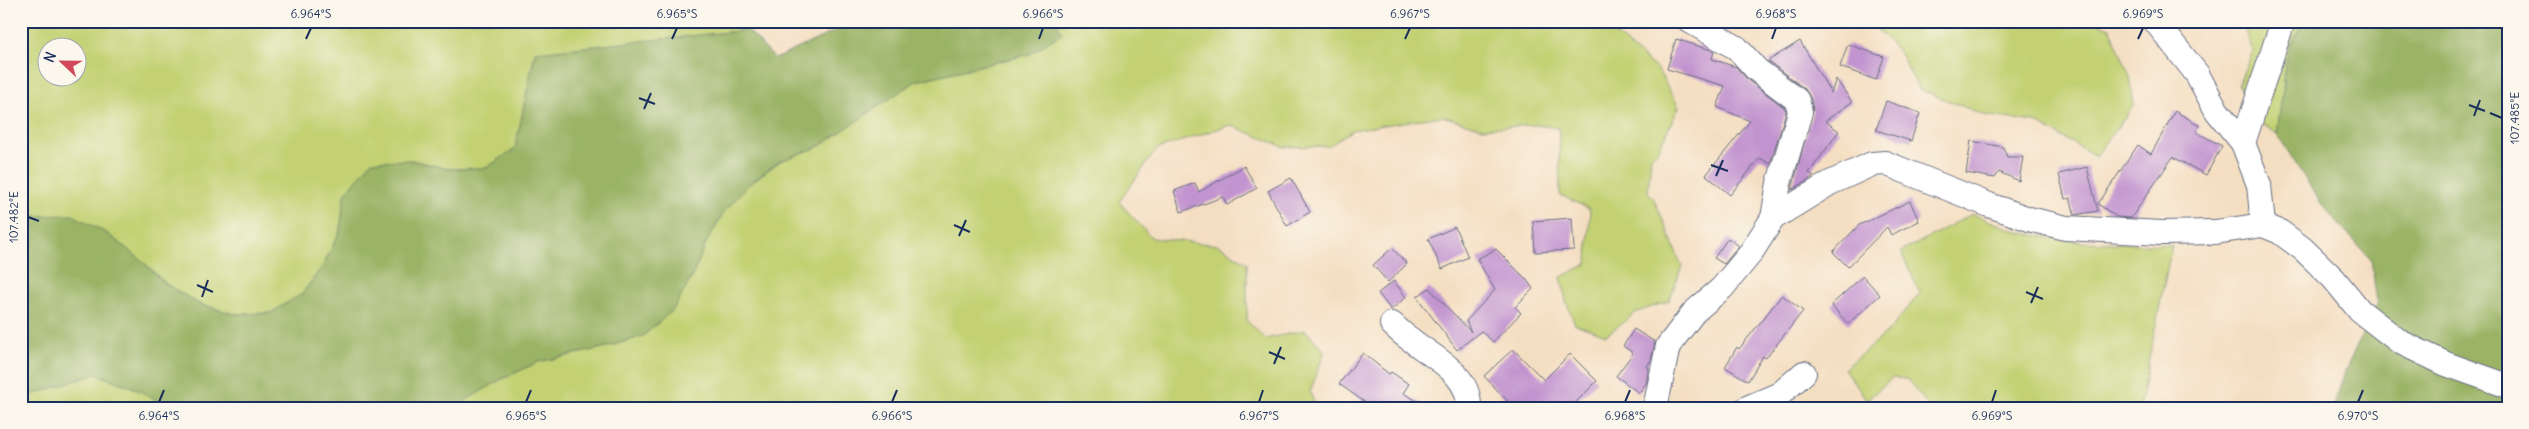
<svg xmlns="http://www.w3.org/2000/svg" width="2529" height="429" font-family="Delius,sans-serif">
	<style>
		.green { fill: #c3d173; stroke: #6f8068; fill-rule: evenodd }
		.forest { fill: #9ab365; stroke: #5a7162 }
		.building { fill: #c193cf }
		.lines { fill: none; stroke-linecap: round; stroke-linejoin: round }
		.minor-casing { stroke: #676c81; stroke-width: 26 }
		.minor { stroke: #fff; stroke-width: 24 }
		.ticks { fill: none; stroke: #1b2f5e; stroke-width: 2 }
		.neatline { fill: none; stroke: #1b2f5e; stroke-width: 2 }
		.ticks-label { font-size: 12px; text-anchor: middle; fill: #1b2f5e }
	</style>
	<rect width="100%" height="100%" fill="#fbf7ec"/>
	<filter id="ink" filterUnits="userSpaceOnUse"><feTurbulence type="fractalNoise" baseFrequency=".02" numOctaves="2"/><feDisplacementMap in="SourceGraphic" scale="10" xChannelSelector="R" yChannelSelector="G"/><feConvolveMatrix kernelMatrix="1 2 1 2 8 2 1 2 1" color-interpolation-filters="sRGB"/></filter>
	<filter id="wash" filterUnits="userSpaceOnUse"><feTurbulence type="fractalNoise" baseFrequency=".0096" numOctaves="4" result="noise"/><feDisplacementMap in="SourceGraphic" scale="20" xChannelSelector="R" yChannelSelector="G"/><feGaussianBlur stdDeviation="1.12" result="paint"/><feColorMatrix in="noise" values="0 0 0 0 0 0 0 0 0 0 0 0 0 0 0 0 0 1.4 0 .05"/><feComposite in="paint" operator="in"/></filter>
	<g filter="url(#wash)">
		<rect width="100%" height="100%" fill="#f4dec1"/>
		<!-- green -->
		<g class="green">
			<path d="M21,21H749L748,30L535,53L515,149L486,168L449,169L411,160L345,194L340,231L324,264L302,294L270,313L234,314L199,304L166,284L139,258L35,216L21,221ZM48,48H78V78H48Z"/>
			<polygon points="1056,21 1602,21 1602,23 1658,70 1679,107 1658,150 1651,157 1648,192 1654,199 1682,266 1669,301 1637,312 1606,335 1575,324 1566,301 1561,277 1587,264 1590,209 1560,195 1559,128 1536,125 1483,128 1442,116 1352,130 1329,146 1284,147 1230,125 1157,149 1119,202 1152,238 1219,245 1247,263 1247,321 1266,339 1305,330 1325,351 1310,392 1316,408 453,408 500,380 538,362 607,347 643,336 691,279 706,243 724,212 749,184 780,161 818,147 916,81 1030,54 1061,33"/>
			<polygon points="1869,21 2094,21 2110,28 2130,76 2134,105 2096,156 2035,122 1984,115 1919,89 1899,52"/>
			<polygon points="2235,21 2304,21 2288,50 2277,134 2262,124 2238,84 2253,51 2243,26"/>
			<polygon points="1972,214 2021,233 2082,242 2172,245 2139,408 1930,408 1907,379 1892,378 1867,400 1844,369 1889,331 1920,293 1901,252"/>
			<polygon points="96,374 132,387 172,408 21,408 21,398"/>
		</g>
		<!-- forest -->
		<g class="forest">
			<polygon points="856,21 1056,21 1062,33 1030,54 916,81 818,147 780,161 749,184 724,212 706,243 691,279 673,310 643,336 607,347 538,362 500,380 453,408 172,408 132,387 96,374 21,398 21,221 35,216 73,215 108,234 139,258 166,284 199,304 234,314 270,313 302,294 324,264 340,231 345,194 372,161 411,160 449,169 486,168 515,149 535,52 748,30 775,59"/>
			<polygon points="2304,21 2508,21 2508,408 2333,408 2345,371 2377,302 2371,260 2320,202 2277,134 2288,50"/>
		</g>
		<g id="blocks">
			<!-- building -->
			<g class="building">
				<polygon points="1676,39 1714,51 1712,59 1736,67 1749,81 1785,108 1786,112 1770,164 1760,158 1730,195 1706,175 1750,121 1717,107 1725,86 1667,69"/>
				<polygon points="1800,41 1831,93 1836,79 1852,102 1825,121 1839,131 1809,173 1814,176 1792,190 1813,109 1810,97 1805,89 1768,61"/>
				<polygon points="1848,44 1884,57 1876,80 1840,67"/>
				<polygon points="1886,101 1920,113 1911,141 1876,130"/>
				<polygon points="2175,111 2199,125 2196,132 2222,146 2206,175 2173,157 2131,218 2117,217 2098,204 2138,145 2151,154"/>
				<polygon points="1971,141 2003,147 2007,157 2023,157 2019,181 1999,172 1995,178 1966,173"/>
				<polygon points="1244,166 1257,188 1227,205 1223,197 1181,212 1174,191 1195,183 1199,192"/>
				<polygon points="2087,167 2098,211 2075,215 2070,198 2065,199 2059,174"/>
				<polygon points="1291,178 1310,212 1287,226 1268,191"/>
				<polygon points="1910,201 1919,221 1891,235 1887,227 1848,267 1833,252 1859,225"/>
				<polygon points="1572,218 1574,250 1535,252 1533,221"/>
				<polygon points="1455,227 1468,257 1442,269 1428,239"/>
				<polygon points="1728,238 1739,246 1724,264 1714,258"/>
				<polygon points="1392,248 1407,264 1388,282 1373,265"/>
				<polygon points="1496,249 1527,280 1533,289 1515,307 1521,313 1493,342 1481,331 1457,350 1417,297 1429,288 1471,332 1466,321 1495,290 1477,259"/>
				<polygon points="1863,276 1880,295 1848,324 1831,305"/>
				<polygon points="1394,281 1406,297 1391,310 1378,293"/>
				<polygon points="1782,295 1803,311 1766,358 1763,356 1748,381 1725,367 1737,347 1739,349"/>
				<polygon points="1634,329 1655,342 1651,360 1647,366 1649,368 1646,383 1639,393 1616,376 1633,353 1623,346"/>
				<polygon points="1513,349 1544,380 1570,354 1597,381 1570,408 1514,408 1484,376"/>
				<polygon points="1363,353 1389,374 1391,372 1409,384 1403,393 1430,408 1373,408 1339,384"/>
			</g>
		</g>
	</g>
	<g filter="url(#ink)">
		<use href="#blocks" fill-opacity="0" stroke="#676c81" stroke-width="1"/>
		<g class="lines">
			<!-- minor casing -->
			<g class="minor-casing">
				<g id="minor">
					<polyline points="1690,21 1737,48 1757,70 1797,100 1800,112 1779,183 1773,218"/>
					<polyline points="2155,21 2197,74 2217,111 2243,143 2259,185 2263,225"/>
					<polyline points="2243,143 2283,21"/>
					<path d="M1392,324C1398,329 1403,335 1410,339C1433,358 1470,373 1469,408"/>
					<polyline points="1655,408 1668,346 1694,312 1722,288 1750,254 1773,218 1830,183 1872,164 1885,163 1989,205 2029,219 2066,228 2162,233 2215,232 2263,225 2280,232 2303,249 2334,279 2360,311 2400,342 2446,364 2508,386"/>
					<polyline points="1747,408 1780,394 1804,373"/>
				</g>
			</g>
			<!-- minor -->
			<use href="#minor" class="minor"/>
		</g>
	</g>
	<!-- ticks -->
	<path class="ticks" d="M306,39L311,28M672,39L677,28M1039,39L1043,28M1405,39L1410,28M1772,39L1776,28M2138,39L2143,28M639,98L655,104M2469,105L2485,111M644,109L651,93M2490,113L2502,118M2474,116L2480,100M1711,165L1728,171M1716,176L1723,160M28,217L39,221M954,225L970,232M959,236L966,220M197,285L213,292M2026,292L2043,299M202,297L208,280M2031,303L2038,287M1269,352L1285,359M1274,364L1281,347M159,402L164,390M526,402L531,390M892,402L897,390M1259,402L1263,390M1625,402L1630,390M1992,402L1996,390M2358,402L2363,390"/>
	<!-- margin -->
	<rect width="2529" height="429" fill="none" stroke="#fbf7ec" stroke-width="55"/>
	<!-- north arrow -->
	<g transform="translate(62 62) rotate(292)"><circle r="24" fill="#fbf7ec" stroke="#a1a7b3"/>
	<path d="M0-4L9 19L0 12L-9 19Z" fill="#d1495b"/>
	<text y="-8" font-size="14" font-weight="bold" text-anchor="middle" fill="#1b2f5e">N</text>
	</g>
	<rect x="28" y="28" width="2474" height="374" class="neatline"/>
	<g class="ticks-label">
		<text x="311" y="18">6.964°S</text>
		<text x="677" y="18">6.965°S</text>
		<text x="1043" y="18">6.966°S</text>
		<text x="1410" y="18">6.967°S</text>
		<text x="1776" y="18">6.968°S</text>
		<text x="2143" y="18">6.969°S</text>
		<text transform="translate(2515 118) rotate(-90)" y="4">107.485°E</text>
		<text transform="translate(14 217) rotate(-90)" y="4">107.482°E</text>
		<text x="159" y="420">6.964°S</text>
		<text x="526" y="420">6.965°S</text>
		<text x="892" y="420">6.966°S</text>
		<text x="1259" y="420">6.967°S</text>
		<text x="1625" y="420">6.968°S</text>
		<text x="1992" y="420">6.969°S</text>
		<text x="2358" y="420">6.970°S</text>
	</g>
</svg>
